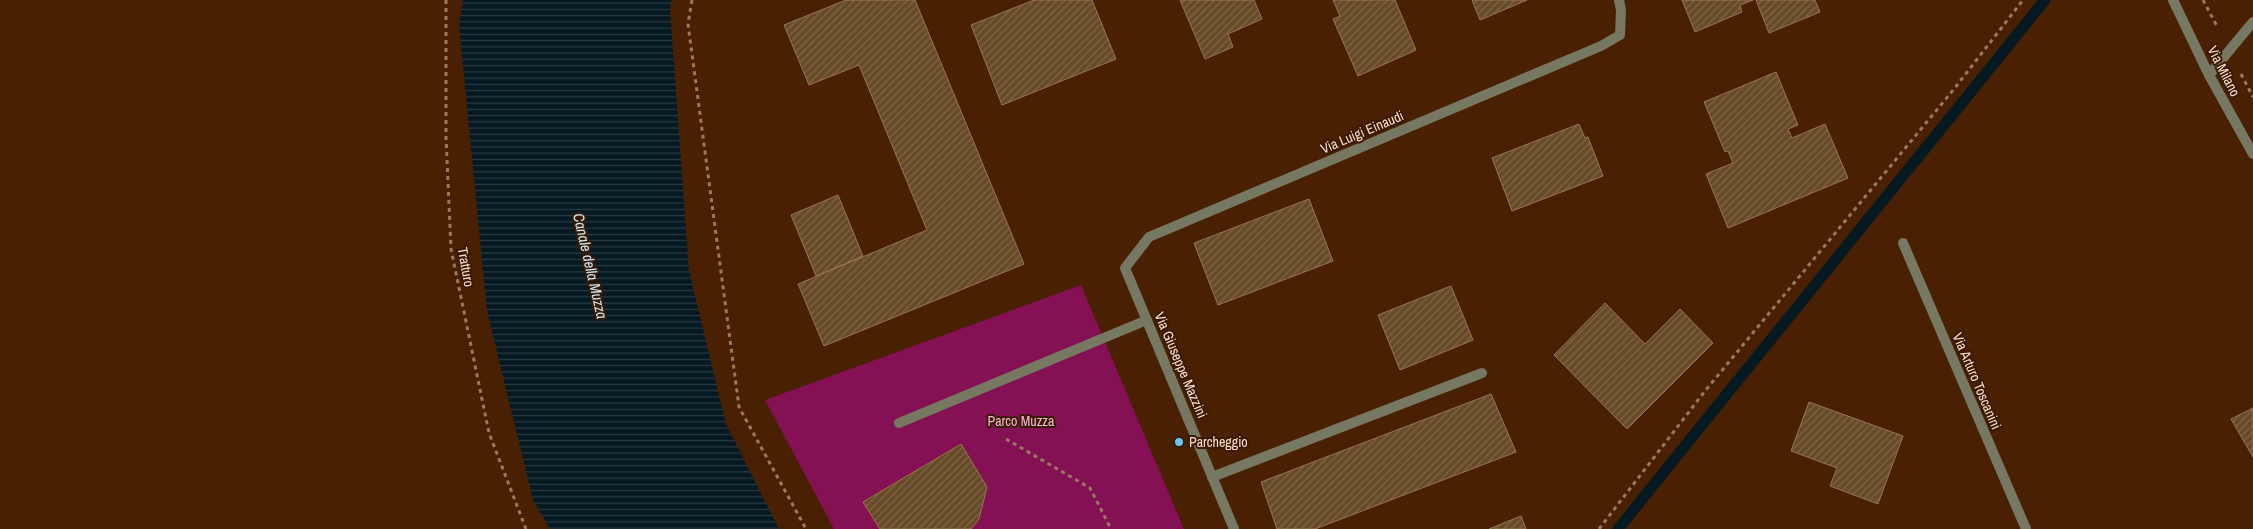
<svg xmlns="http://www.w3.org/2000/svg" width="2253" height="529" font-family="'Archivo Narrow',sans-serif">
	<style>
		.park { fill: #831153 }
		.water { fill: url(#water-rules) }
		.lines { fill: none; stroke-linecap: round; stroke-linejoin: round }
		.stream { stroke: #051922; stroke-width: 11 }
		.building { fill: url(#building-hatch); stroke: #997649 }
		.path { stroke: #9c7861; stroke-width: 3; stroke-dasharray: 4 4; stroke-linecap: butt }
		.service { stroke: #767861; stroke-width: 10 }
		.minor { stroke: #767861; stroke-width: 10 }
		.tertiary { stroke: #767861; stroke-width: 10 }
		.poi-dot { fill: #68c4f0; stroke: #3a1a04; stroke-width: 2 }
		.labels { text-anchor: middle; stroke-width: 4; stroke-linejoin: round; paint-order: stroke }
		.street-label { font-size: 14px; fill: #f9ddcd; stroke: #3a1a04 }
		.park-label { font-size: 14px; fill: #f5bad3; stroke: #3a1a04 }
		.poi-label { font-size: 14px; fill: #f9ddcd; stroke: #3a1a04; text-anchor: start }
		.water-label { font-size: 15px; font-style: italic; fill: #cce9f9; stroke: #3a1a04 }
	</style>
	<defs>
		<pattern id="water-rules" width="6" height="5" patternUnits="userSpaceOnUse" patternTransform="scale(1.25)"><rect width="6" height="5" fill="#051922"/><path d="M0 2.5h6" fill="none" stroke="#2a3a41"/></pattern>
		<pattern id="building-hatch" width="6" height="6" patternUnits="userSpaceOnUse" patternTransform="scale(1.25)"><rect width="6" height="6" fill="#674b28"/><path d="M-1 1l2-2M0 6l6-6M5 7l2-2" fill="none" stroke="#7e6446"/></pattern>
	</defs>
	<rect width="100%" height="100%" fill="#4a2002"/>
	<!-- park -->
	<polygon class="park" points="1081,285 1184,529 834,529 765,400"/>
	<!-- water -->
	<polygon class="water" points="463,0 672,0 670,9 689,271 726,424 779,529 550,529 533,500 487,311 459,25"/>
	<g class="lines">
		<!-- stream -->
		<polyline class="stream" points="1618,529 2045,0"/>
	</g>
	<!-- building -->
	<g class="building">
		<polygon points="846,0 915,0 1024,264 824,346 798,284 927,230 859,65 809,85 784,25"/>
		<polygon points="1034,0 1092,0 1116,59 1002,105 971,25"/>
		<polygon points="1180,0 1254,0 1262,19 1228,34 1233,47 1205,59"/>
		<polygon points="1333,0 1395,0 1416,50 1358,76 1333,19 1340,16"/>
		<polygon points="1472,0 1527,0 1480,20"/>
		<polygon points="1682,0 1753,0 1740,5 1742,12 1695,32"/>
		<polygon points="1756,0 1815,0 1820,12 1769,33"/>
		<polygon points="1776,72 1798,125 1788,129 1792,138 1825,124 1848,178 1728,228 1706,174 1733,163 1728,151 1725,152 1704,102"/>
		<polygon points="1579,124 1585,138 1588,137 1603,176 1512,211 1492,158"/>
		<polygon points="838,195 863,256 816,276 791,215"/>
		<polygon points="1309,199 1333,261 1218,305 1194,243"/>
		<polygon points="1451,286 1473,340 1400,370 1378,315"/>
		<polygon points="1605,303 1645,344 1680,309 1713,343 1627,429 1554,355"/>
		<polygon points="1491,394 1516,452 1315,529 1277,529 1261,482"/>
		<polygon points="1809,402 1903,436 1878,504 1830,486 1837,468 1791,451"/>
		<polygon points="2253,408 2253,457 2231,419"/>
		<polygon points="961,444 987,487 979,519 971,529 880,529 863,502"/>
		<polygon points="1521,516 1526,529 1489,529"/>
	</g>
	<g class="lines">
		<!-- path -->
		<g class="path">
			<polyline points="446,0 446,137 451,249 489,433 526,529"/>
			<polyline points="692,0 688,24 739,407 806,529"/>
			<polyline points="2203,0 2218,28"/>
			<polyline points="2241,74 2253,97"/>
			<polyline points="1006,439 1090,488 1111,529"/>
			<polyline points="1599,529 1705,391 1954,89 2023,0"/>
		</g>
		<!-- service -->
		<polyline class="service" points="899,423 1147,320"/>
		<!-- minor -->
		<g class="minor">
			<polyline points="2209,75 2253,22"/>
			<polyline points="1903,243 2026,529"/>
			<polyline points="1212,477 1482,373"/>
			<polyline points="1234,529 1125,268 1149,237 1601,46 1620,35 1621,10 1619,0"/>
		</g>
		<!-- tertiary -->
		<polyline class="tertiary" points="2173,0 2209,75 2253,154"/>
	</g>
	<!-- markers -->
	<circle class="poi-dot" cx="1179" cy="442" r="5"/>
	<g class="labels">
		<!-- street labels -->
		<g class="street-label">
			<text transform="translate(2224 71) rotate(63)" y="5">Via Milano</text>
			<text transform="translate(1362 132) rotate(-23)" y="5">Via Luigi Einaudi</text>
			<text transform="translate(466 267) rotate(80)" y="5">Tratturo</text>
			<text transform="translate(1181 365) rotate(67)" y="5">Via Giuseppe Mazzini</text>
			<text transform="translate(1977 381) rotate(67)" y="5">Via Arturo Toscanini</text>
		</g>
		<!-- park labels -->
		<g class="park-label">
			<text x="1021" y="426">Parco Muzza</text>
		</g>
		<!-- poi labels -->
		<g class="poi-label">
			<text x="1189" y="447">Parcheggio</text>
		</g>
		<!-- water labels -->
		<g class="water-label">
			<text transform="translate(590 266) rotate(77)" y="5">Canale della Muzza</text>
		</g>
	</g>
</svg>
